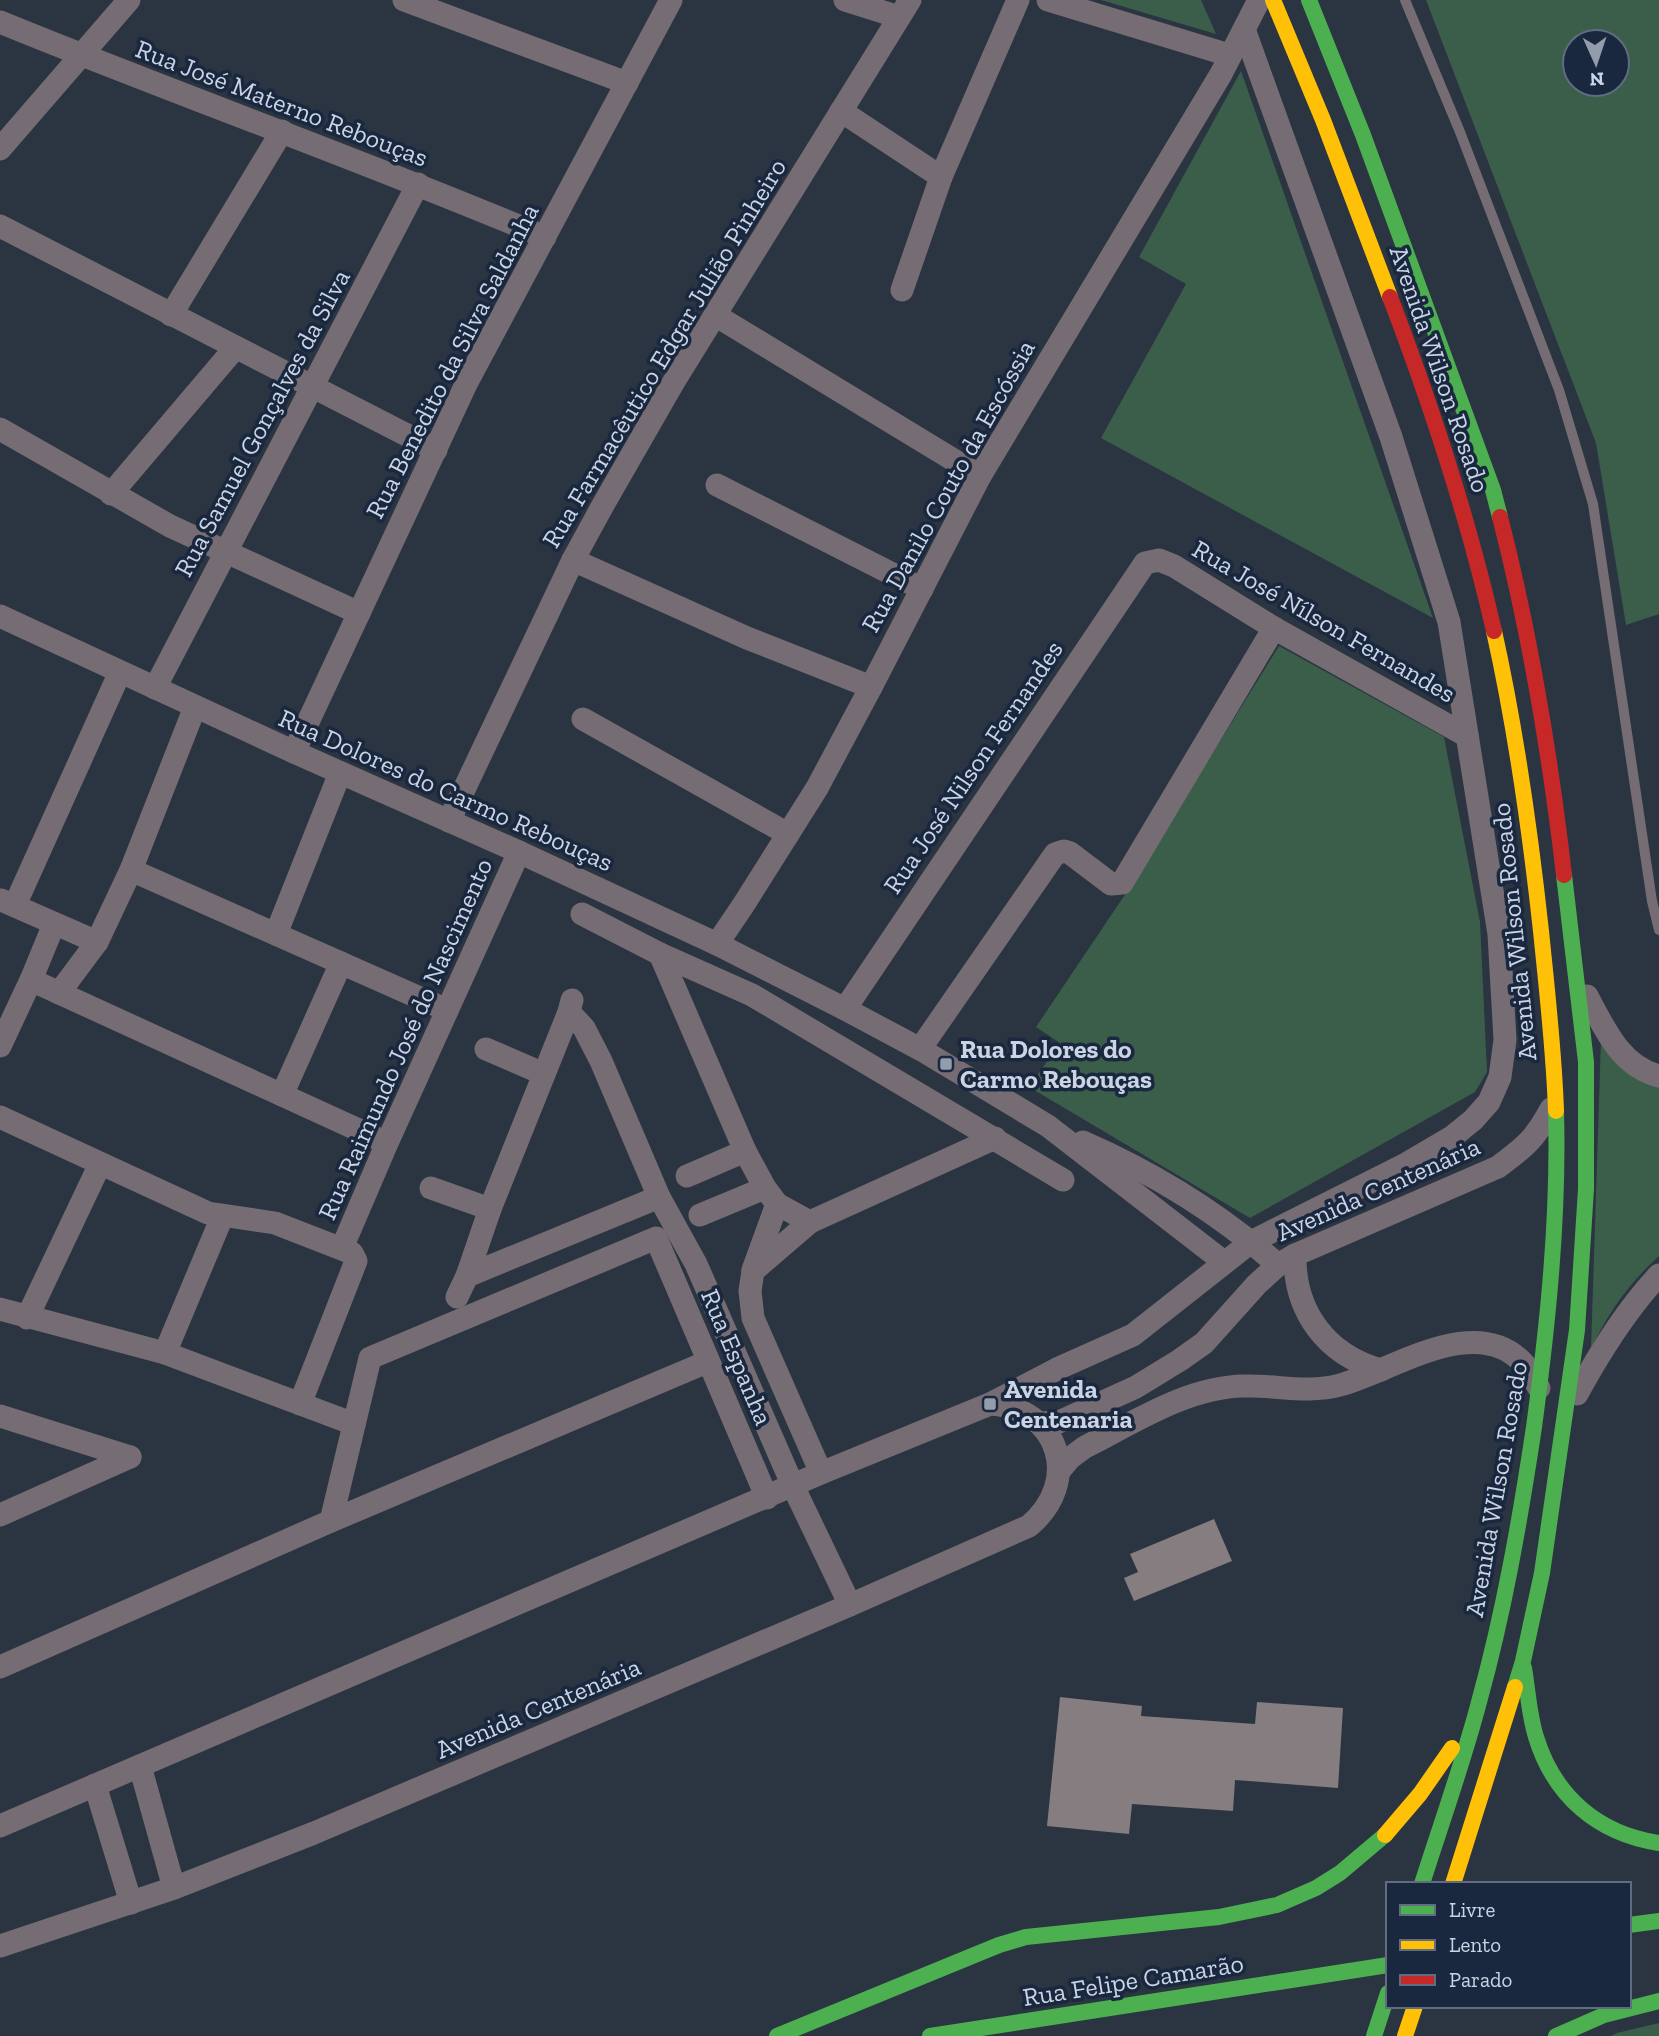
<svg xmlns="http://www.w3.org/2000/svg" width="1659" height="2036" font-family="'Zilla Slab',serif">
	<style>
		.green { fill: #3b5e4b; fill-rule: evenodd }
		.building { fill: #857d7f }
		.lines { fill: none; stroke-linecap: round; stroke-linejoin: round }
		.lane { stroke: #766c73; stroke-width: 10 }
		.street { stroke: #766c73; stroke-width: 23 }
		.fast { stroke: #4caf50; stroke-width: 16 }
		.slow { stroke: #ffc107; stroke-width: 16 }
		.jam { stroke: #c62828; stroke-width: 16 }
		.poi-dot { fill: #929cab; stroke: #19283f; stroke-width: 2.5 }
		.labels { text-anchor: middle; stroke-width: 7; stroke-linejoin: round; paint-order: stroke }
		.street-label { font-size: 26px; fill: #cad4e4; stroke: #19283f }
		.poi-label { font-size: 26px; font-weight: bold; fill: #cad4e4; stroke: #19283f; text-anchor: start }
	</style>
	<rect width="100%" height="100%" fill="#2b3441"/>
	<!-- green -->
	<g class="green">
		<polygon points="1101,0 1201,0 1216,34"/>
		<path d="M1426,0H1659V614L1626,625L1596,443ZM1575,42H1617V84H1575Z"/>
		<polygon points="1241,71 1433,618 1101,438 1186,284 1139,257"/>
		<polygon points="1279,646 1444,737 1480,922 1487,1072 1475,1092 1250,1218 1029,1087 1060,1043 1036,1027 1124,896"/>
		<path d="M1601,1040L1659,1086V1256C1629,1283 1608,1313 1591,1349Z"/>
		<polygon points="1659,2023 1659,2036 1611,2036 1617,2033"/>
	</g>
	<!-- building -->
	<g class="building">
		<polygon points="1214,1519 1232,1561 1134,1601 1124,1578 1138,1572 1130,1554"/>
		<polygon points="1060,1697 1142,1706 1141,1716 1255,1724 1257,1702 1343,1708 1338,1788 1235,1780 1233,1811 1132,1804 1129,1834 1047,1826"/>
	</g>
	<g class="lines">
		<!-- lane -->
		<polyline class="lane" points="1405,0 1460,132 1559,390 1593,504 1652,901 1659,930"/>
		<!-- street -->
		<g class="street">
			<polyline points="404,0 627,83"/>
			<polyline points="845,0 899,17"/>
			<polyline points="1048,0 1229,55"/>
			<path d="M0,22C181,96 365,161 545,237"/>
			<polyline points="841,111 941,177"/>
			<polyline points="0,149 129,0"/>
			<polyline points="0,226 436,450"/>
			<polyline points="902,290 941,177 1018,0"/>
			<polyline points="171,315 282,131"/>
			<polyline points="715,315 980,476"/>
			<polyline points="0,429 170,526 359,613"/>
			<polyline points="717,485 922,589"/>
			<polyline points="111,494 235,348"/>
			<polyline points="573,560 747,638 871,687"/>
			<polyline points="0,616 294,752 519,852 717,944 845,1009 920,1049 1048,1126 1224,1262"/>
			<polyline points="155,688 418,184"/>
			<polyline points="583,719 788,834"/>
			<polyline points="294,752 467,382 671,0"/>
			<polyline points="449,821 573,560 603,505 673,383 910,0"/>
			<polyline points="131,870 447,1010"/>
			<polyline points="1,900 97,942"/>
			<polyline points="15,905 120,672"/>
			<polyline points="582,914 660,954 752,995 1063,1180"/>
			<polyline points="276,934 340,773"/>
			<polyline points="717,944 744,904 817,788 871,687 980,476 1221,74 1259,0"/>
			<polyline points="660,954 745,1151 765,1188 777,1204 810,1222 995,1138"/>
			<polyline points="31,980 387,1143"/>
			<polyline points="59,993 97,942 131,870 195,707"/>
			<path d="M1587,996C1605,1029 1620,1066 1659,1076"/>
			<polyline points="845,1009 1145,563 1159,560 1174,566 1274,628 1467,736"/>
			<polyline points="569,1012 584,1028 601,1061 659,1197"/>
			<polyline points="0,1046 31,980 54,924"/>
			<polyline points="486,1049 544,1074"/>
			<polyline points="920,1049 1055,854 1064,851 1070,853 1111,884 1122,883 1274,628"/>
			<polyline points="282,1095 341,963"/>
			<polyline points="0,1117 208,1213 275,1223 352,1253 356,1261 300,1404"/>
			<path d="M1083,1142C1154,1173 1220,1214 1278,1265"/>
			<polyline points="687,1176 745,1151"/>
			<polyline points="431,1188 490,1209"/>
			<polyline points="700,1215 765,1188"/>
			<polyline points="810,1222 753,1271 750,1291 753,1318 821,1473"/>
			<polyline points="342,1248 387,1143 519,852"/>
			<path d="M1295,1255C1294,1311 1326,1355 1381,1370"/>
			<polyline points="753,1270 777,1204"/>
			<polyline points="467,1276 659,1197 696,1264 793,1486 850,1605"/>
			<polyline points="457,1297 467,1276 490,1209 569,1012 572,1000"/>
			<polyline points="0,1309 165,1353 354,1424"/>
			<polyline points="27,1318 100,1164"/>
			<polyline points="165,1353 222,1217"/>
			<path d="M1577,1394C1600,1352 1626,1310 1659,1275"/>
			<polyline points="0,1416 130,1457"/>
			<path d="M1039,1423L1059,1422L1136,1387L1180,1360L1204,1343L1257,1284L1278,1265L1295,1255L1498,1167C1525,1147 1535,1139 1551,1109"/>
			<path d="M1059,1471L1070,1458L1085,1447C1135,1422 1187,1387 1244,1386C1276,1385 1308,1394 1340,1385C1393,1371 1477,1310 1525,1365C1530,1371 1534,1380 1539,1388"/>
			<polyline points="0,1515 130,1457"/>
			<polyline points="331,1521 370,1358 656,1238 767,1498"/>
			<polyline points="0,1667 331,1521 707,1362"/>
			<polyline points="140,1766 174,1888"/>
			<polyline points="95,1785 131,1903"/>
			<polyline points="0,1826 821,1473 990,1404 1059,1368 1133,1335 1251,1242 1406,1164 1452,1137 1473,1120 1489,1102 1500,1077 1505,1040 1499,934 1449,622 1391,437 1245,32"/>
			<path d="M0,1946L174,1888L314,1833L850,1605L1029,1526C1082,1482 1060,1408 990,1404"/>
		</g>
		<!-- fast -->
		<g class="fast">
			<polyline points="1309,0 1363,135 1493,490 1500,517"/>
			<path d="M1524,1668C1528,1691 1529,1715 1536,1737C1554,1796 1598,1834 1659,1843"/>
			<polyline points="1515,1687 1523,1661 1542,1573 1577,1330 1586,1189 1586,1062 1564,875"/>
			<path d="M1422,1884C1441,1824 1463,1763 1479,1702C1504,1612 1520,1520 1534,1427C1548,1323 1559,1216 1556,1111"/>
			<polyline points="1629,1925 1659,1921"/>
			<polyline points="777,2036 999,1945 1026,1937 1219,1917 1277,1905 1316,1888 1340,1873 1385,1835"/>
			<polyline points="930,2036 1388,1965"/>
			<polyline points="1374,2036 1388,1993"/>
			<polyline points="1556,2036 1604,2015 1659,2001"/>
		</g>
		<!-- slow -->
		<g class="slow">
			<polyline points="1273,0 1323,120 1390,297"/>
			<path d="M1494,631C1516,730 1530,830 1541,931C1547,991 1554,1050 1556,1111"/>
			<polyline points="1385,1835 1420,1794 1452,1748"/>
			<polyline points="1453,1884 1515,1687"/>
			<polyline points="1405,2036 1415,2006"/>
		</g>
		<!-- jam -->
		<g class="jam">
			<path d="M1390,297C1432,407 1468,517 1494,631"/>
			<path d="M1500,517C1530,634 1550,754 1564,875"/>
		</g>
	</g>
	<!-- markers -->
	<g class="poi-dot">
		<rect x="939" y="1057" width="14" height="14" rx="3.5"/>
		<rect x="983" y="1397" width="14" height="14" rx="3.5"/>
	</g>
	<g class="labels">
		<!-- street labels -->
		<g class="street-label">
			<text transform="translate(282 103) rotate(21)" y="9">Rua José Materno Rebouças</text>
			<text transform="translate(664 353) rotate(-59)" y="9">Rua Farmacêutico Edgar Julião Pinheiro</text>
			<text transform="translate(452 361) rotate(-63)" y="9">Rua Benedito da Silva Saldanha</text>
			<text transform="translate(1440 369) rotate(71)" y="9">Avenida Wilson Rosado</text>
			<text transform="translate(262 423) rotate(-62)" y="9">Rua Samuel Gonçalves da Silva</text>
			<text transform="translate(948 486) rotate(-61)" y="9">Rua Danilo Couto da Escóssia</text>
			<text transform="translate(1324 621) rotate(30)" y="9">Rua José Nílson Fernandes</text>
			<text transform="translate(973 767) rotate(-56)" y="9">Rua José Nilson Fernandes</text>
			<text transform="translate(446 790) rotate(24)" y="9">Rua Dolores do Carmo Rebouças</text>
			<text transform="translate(1514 932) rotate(-96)" y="9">Avenida Wilson Rosado</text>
			<text transform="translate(405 1039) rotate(-66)" y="9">Rua Raimundo José do Nascimento</text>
			<text transform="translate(1378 1189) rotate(-24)" y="9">Avenida Centenária</text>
			<text transform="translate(737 1357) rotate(67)" y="9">Rua Espanha</text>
			<text transform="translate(1496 1489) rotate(-80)" y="9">Avenida Wilson Rosado</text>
			<text transform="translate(538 1708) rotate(-23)" y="9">Avenida Centenária</text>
			<text transform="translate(1133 1980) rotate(-9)" y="9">Rua Felipe Camarão</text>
		</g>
		<!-- poi labels -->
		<g class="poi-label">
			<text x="960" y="1058">Rua Dolores do<tspan x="960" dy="30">Carmo Rebouças</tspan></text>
			<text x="1004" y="1398">Avenida<tspan x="1004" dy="30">Centenaria</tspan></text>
		</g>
	</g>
	<!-- legend -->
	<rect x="1386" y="1882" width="245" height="126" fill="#19283f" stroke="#606d81" stroke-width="2"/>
	<rect x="1400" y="1905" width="35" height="10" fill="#4caf50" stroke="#606d81" stroke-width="2"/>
	<text x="1449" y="1917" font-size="21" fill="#cad4e4">Livre</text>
	<rect x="1400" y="1940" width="35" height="10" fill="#ffc107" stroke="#606d81" stroke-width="2"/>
	<text x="1449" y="1952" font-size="21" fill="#cad4e4">Lento</text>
	<rect x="1400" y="1975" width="35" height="10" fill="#c62828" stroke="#606d81" stroke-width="2"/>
	<text x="1449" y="1987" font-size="21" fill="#cad4e4">Parado</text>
	<!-- north arrow -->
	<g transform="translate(1596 63) rotate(177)"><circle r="33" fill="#19283f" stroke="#606d81" stroke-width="2"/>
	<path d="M0-5L12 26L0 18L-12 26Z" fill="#929cab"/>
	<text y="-10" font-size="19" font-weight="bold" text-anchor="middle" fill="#cad4e4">N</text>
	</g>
</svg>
